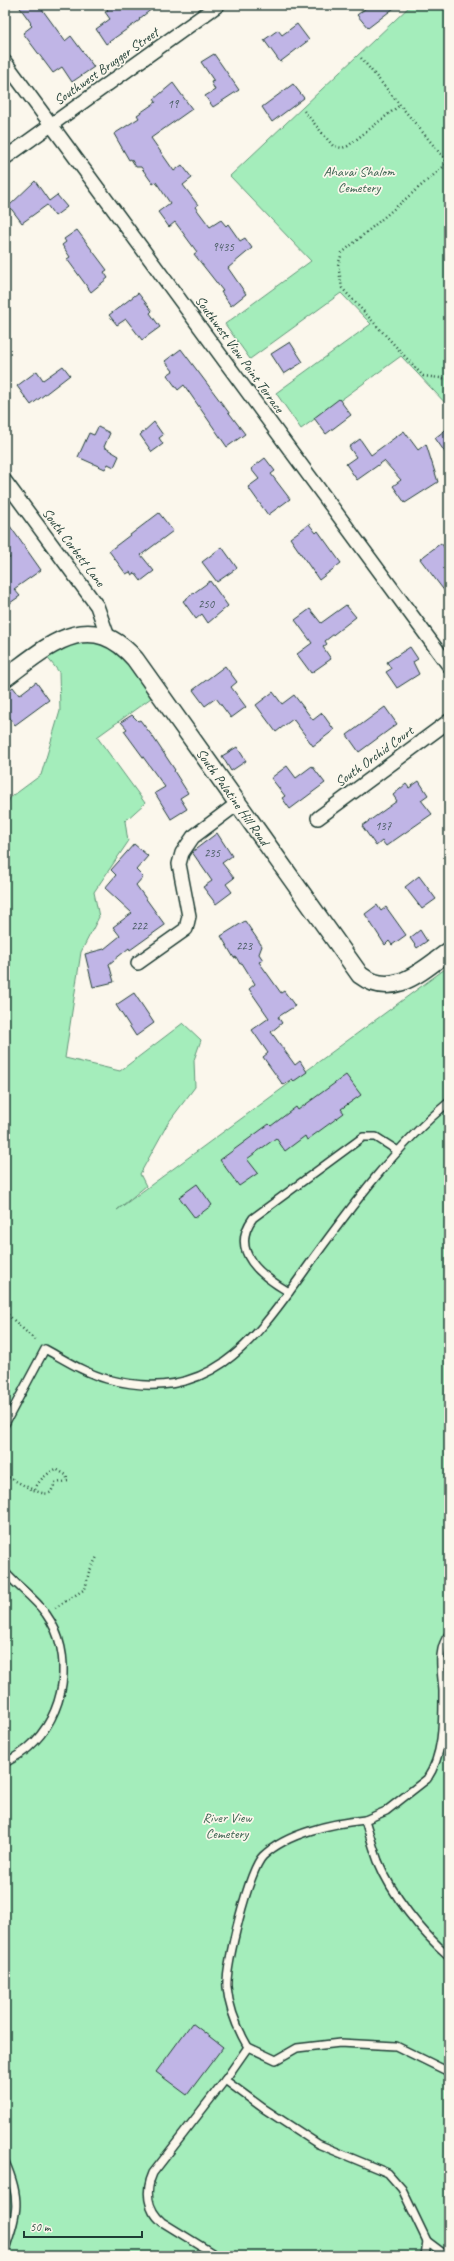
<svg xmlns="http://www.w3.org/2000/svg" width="454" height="2261" font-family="Caveat,sans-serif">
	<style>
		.green { fill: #a4edbb; stroke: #629578 }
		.building { fill: #c0b5e6; stroke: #1f3d34 }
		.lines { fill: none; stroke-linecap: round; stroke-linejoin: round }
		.service-casing { stroke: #1f3d34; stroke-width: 10 }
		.minor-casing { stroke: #1f3d34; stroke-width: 16 }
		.tertiary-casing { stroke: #1f3d34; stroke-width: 20 }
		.path { stroke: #1f3d34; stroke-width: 2.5; stroke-dasharray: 1 3; stroke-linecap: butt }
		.service { stroke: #fbf7ec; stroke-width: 7 }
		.minor { stroke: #fbf7ec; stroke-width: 13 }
		.tertiary { stroke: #fbf7ec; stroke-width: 17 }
		.labels { text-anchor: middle; stroke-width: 3.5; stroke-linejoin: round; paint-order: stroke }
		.number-label { font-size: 12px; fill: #475b60 }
		.street-label { font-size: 14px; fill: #1f3d34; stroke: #fbf7ec }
		.park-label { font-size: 14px; fill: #3a604f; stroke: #fbf7ec }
	</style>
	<rect width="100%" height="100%" fill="#fbf7ec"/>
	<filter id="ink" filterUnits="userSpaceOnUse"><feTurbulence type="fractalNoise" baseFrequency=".025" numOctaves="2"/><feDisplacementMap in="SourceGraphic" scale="8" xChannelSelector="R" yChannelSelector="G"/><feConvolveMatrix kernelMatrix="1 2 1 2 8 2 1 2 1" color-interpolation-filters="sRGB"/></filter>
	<g filter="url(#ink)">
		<!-- green -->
		<g class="green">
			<polygon points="411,5 449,5 449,407 401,356 301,429 276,393 371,324 341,293 250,359 225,324 311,261 230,176"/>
			<path d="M80,641C87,642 95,642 102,644C124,652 138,680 151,698L97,737L145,803L125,821L128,842L94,892L99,917L81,952L65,1058L120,1071L183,1023L201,1040L194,1060L195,1087L168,1123L140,1174L146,1186L117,1210L449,966V2256H5V809L10,798L41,775L60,711L59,672L46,656Z"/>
		</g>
		<!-- building -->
		<g class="building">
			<polygon points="18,5 39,5 65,41 71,36 94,67 72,82 62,67 53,73 23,33 32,26 30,24 31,23"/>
			<polygon points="104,5 157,5 139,19 140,20 106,44 96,29 110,19 105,12 108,10"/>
			<polygon points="370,5 398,5 368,28 357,15"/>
			<polygon points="297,24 309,40 280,62 264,40 278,30 282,35"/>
			<polygon points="214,54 239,90 213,107 205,96 215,90 211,82 214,81 201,62"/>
			<polygon points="173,83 192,109 151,138 174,171 182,165 192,178 183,185 198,205 195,207 210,227 221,220 226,226 228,224 240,241 245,238 252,248 228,268 246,294 231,306 221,292 223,291 194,254 197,252 175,222 169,227 158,212 170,203 156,182 153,184 141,167 136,167 131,159 129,160 114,134 139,118 137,115 156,102 154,99"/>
			<polygon points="293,84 304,98 272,122 262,107"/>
			<polygon points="35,181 49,201 57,195 67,207 55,216 47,205 22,223 9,206"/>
			<polygon points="77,230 107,270 104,272 108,278 91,292 67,259 70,257 62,245 66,242 64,239"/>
			<polygon points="138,293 152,311 150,313 160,327 142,340 126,319 117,325 109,315"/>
			<polygon points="290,342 303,362 284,374 271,354"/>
			<polygon points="181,349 245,434 227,447 184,385 178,390 167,375 173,371 165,361"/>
			<polygon points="63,366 70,375 31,405 17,386 37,371 43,380"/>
			<polygon points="339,399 351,415 326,434 314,418"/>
			<polygon points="154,422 163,435 159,438 163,444 152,452 140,435"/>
			<polygon points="98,427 110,433 104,447 119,456 114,467 108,464 105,469 78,457 89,433 94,435"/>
			<polygon points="449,427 449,458 435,438"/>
			<polygon points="404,431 418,450 426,444 438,482 405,503 393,486 401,480 384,461 357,480 346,464 356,457 349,447 360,439 371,455"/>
			<polygon points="265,458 275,471 271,474 290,499 268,515 248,487 259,479 251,469"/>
			<polygon points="159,513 173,531 141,555 154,571 141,581 135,573 132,575 130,572 126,574 109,551"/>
			<polygon points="5,519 41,570 14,589 20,596 10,603 5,596 5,562 10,558 5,551"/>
			<polygon points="309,524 316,533 318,531 341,563 319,580 290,538"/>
			<polygon points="441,543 449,554 449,597 420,559"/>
			<polygon points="222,547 237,568 217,582 202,562"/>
			<polygon points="210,581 228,606 208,623 202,614 196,619 183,601"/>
			<polygon points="346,605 356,617 325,641 327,644 323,647 331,659 311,673 297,654 312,643 295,620 310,609 321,623"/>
			<polygon points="410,647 418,659 413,662 419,674 397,688 386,672 391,669 387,662"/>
			<polygon points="225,666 237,682 231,687 246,707 231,718 216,698 205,706 193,690"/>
			<polygon points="36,682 49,700 15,725 5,711 5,693 13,687 19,695"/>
			<polygon points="273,692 282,704 294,695 313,720 322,713 334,730 313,746 293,719 276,732 256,705"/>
			<polygon points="385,707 397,724 359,752 347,735"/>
			<polygon points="132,715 138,721 140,720 153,737 175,770 174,771 188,793 180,798 187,809 171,819 155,793 165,787 124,731 127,729 121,722"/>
			<polygon points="237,747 246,761 231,771 222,756"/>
			<polygon points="287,766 296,778 312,766 325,783 290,809 282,798 285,796 271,778"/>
			<polygon points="419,781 428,795 421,800 432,814 386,846 382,841 376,846 362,826 397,801 393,795 406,784 409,788"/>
			<polygon points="217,833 232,856 222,863 234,878 226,884 232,892 216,904 203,887 212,881 192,852"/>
			<polygon points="134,844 148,856 136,870 143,877 136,885 165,925 130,950 129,948 109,964 114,982 93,987 85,954 104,949 120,936 113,927 132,913 105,888 116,875 111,870"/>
			<polygon points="419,876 436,899 422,909 405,887"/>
			<polygon points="377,905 381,911 386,907 406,935 392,945 389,941 385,945 365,914"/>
			<polygon points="245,921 262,946 259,954 263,960 259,962 281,993 284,991 295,1006 278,1017 282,1023 271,1032 295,1065 300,1061 307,1072 294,1081 292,1079 283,1085 263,1057 268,1053 252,1030 269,1018 249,989 255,984 242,963 240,964 236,957 234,958 221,936"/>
			<polygon points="420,930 427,941 417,948 410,938"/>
			<polygon points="134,993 154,1023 136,1036 116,1005"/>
			<polygon points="346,1075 361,1095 341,1109 344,1113 307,1140 305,1136 285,1151 276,1138 247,1159 258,1173 239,1186 220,1160 269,1124 271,1126 296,1107 298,1110"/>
			<polygon points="197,1184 212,1205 195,1218 179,1197"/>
			<polygon points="192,2023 223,2047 187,2095 156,2072"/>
		</g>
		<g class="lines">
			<!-- service casing -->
			<g class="service-casing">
				<g id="service">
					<path d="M289,1292C263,1277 228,1252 253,1218L363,1137H376L398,1151"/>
					<path d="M5,1424L45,1349C65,1360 85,1373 107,1379C215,1407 258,1335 313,1259C354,1203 396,1146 449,1102"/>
					<path d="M5,1572C18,1587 35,1598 46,1614C75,1654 66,1715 28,1748C21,1754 13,1758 5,1763"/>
					<path d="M449,1634C436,1651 442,1671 443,1691C443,1720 444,1754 427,1779L386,1811L365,1820C369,1833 373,1847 378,1861C392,1895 421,1932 449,1956"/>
					<path d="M248,2047C237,2028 229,2009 227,1987C225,1967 249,1869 263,1856C287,1833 333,1823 365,1820"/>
					<path d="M5,2162C21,2198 18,2213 5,2249"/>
					<polyline points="427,2241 402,2189 388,2173 318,2144 263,2108 225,2080 248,2047 276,2060 297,2048 340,2043 396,2046 449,2072"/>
					<path d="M217,2256L162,2222C147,2209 145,2191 153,2173L225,2080"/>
					<polyline points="425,2256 427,2241 447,2256"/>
				</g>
			</g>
			<!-- minor casing -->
			<g class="minor-casing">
				<g id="minor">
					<polyline points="5,62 449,666"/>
					<polyline points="5,158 218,5"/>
					<polyline points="5,481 97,606 108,637"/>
					<polyline points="318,818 449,721"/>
					<polyline points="138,963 186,929 189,916 179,864 182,853 193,837 237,804"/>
				</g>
			</g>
			<!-- tertiary casing -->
			<g class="tertiary-casing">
				<g id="tertiary">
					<path id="s1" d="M5,678C47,647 89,606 135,659L360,975C393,1000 423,970 449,951"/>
				</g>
			</g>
			<!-- path -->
			<g class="path">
				<polyline points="361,58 449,164"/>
				<polyline points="304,111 333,146 342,148 348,146 400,105"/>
				<polyline points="449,162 342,253 338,265 342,288 423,376 449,379"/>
				<polyline points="5,1312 37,1342"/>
				<path d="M5,1476C15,1479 43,1499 51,1492L55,1483L68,1481L66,1475L56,1469C48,1473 37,1481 35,1490"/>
				<polyline points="55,1608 85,1589 89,1572 97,1557"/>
			</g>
			<!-- service -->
			<use href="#service" class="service"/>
			<!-- minor -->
			<use href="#minor" class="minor"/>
			<!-- tertiary -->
			<use href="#tertiary" class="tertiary"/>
		</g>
	</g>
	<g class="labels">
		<!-- number labels -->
		<g class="number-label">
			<text x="173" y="108">19</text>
			<text x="223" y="251">9435</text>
			<text x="206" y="608">250</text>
			<text x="383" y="830">137</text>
			<text x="212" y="857">235</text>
			<text x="139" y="930">222</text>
			<text x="244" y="950">223</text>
		</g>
		<!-- street labels -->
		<g class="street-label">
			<text transform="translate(106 66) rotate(-35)" y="5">Southwest Brugger Street</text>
			<text transform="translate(240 354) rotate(54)" y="5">Southwest View Point Terrace</text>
			<text transform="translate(74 547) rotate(53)" y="5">South Corbett Lane</text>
			<text transform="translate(374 756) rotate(-36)" y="5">South Orchid Court</text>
			<text dy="5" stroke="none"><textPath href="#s1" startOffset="320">South Palatine Hill Road</textPath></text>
		</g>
		<!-- park labels -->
		<g class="park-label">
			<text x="359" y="176">Ahavai Shalom<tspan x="359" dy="16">Cemetery</tspan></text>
			<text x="227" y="1822">River View<tspan x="227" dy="16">Cemetery</tspan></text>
		</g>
	</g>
	<!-- margin -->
	<rect width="454" height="2261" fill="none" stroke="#fbf7ec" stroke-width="20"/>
	<rect x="10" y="10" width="434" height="2241" fill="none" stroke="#1f3d34" stroke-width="1.5" filter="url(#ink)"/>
	<!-- scale -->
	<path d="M24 2231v6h118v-6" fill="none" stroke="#1f3d34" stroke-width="2"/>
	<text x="30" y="2231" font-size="12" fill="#1f3d34" stroke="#fbf7ec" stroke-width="3" paint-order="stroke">50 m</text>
</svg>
